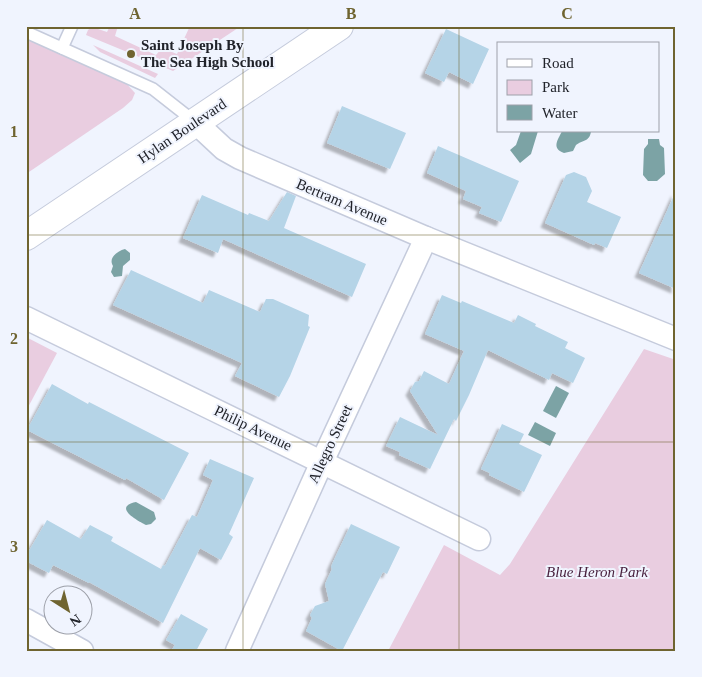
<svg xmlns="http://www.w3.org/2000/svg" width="702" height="677" font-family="Georgia,serif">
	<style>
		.green { fill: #e9cde0 }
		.water { fill: #7ca3a5 }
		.building { fill: #b5d4e7; filter: url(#shadow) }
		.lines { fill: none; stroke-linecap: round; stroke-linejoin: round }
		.service-casing { stroke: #c5cbdc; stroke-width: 14 }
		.minor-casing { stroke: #c5cbdc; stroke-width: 25 }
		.primary-casing { stroke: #c5cbdc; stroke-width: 30 }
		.service { stroke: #fff; stroke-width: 11 }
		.minor { stroke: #fff; stroke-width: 22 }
		.primary { stroke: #fff; stroke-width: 28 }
		.grid { fill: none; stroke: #6f6430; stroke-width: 1; stroke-opacity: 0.55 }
		.poi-dot { fill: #6f6430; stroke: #f0f4fe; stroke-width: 2 }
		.labels { text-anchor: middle; stroke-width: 4; stroke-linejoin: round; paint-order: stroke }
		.poi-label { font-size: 15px; font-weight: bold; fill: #21232a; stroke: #f0f4fe; text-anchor: start }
		.street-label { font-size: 15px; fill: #21232a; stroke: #f0f4fe }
		.park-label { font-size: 15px; font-style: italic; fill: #4a2340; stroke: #f0f4fe }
		.neatline { fill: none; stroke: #6f6430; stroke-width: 2 }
		.grid-label { font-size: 16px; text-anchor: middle; font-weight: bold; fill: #6f6430 }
	</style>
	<defs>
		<filter id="shadow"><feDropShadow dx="-4.5" dy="4.5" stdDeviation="1" flood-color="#0004"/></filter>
	</defs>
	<rect width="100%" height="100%" fill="#f0f4fe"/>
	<!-- green -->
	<g class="green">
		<polygon points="110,26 118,26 115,36 156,55 162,48 177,54 190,26 241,26 173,71 86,35 88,30 92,27 107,32"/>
		<polygon points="26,38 123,80 135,93 132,100 123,108 26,174"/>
		<polygon points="93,45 158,74 155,78 100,52"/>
		<polygon points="26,337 57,353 26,411"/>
		<polygon points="644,349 676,360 676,651 388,651 444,545 500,575 510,564"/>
	</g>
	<!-- water -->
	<g class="water">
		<polygon points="521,131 538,131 531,154 520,163 510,150 516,145"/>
		<path d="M562,131H591C590,142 582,140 576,145L573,151L564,153C551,148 558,140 562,131Z"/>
		<polygon points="648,139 659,139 660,145 664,148 665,174 657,181 648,181 643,175 644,149 648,144"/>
		<path d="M125,249L130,253V260L123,266L122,276L114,277L111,272L113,266C108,258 117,251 125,249Z"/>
		<polygon points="556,386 569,393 556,418 543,411"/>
		<polygon points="535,422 556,433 550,446 528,435"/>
		<path d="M136,502L154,512L156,519L151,524L146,525C138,521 112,507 136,502Z"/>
	</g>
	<!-- building -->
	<g class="building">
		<polygon points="446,29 489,49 473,84 449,72 444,82 425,73"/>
		<polygon points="342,106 406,133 390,169 327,143"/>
		<polygon points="438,146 519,181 501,222 479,213 482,207 463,199 466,191 427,173"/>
		<polygon points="574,172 586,177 592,191 587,202 621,217 607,248 595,243 594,245 545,223 566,175"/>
		<polygon points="676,191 676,289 639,273"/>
		<polygon points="287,192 296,196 284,228 366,264 352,297 223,239 218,253 183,238 202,195 248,215 249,213 269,221"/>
		<polygon points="131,270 203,303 209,290 260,312 266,299 273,299 309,315 308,326 310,327 290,376 279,397 235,376 242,363 113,305"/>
		<polygon points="442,295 461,303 462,301 514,323 518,315 536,324 535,326 568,342 565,348 585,358 573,383 552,373 549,380 488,350 469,395 456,421 454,419 430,469 399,455 400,452 386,446 400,417 438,435 410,391 415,382 419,381 424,371 449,384 464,351 425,334"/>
		<polygon points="52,384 88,404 89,402 189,453 164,500 126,478 125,480 27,430"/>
		<polygon points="502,424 524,434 519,444 542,455 524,492 489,475 490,473 481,469"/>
		<polygon points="210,459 254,478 229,534 233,537 221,560 200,548 163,623 89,582 89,583 53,565 49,573 26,561 26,556 47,520 81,539 90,525 113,537 111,541 161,569 163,565 165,566 192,515 197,517 213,480 203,475"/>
		<polygon points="351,524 400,547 387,574 383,572 342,651 306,631 312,618 310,615 315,606 329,601 325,584 332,569 331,567 333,562"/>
		<polygon points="181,614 208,629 196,651 171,651 175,645 166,640"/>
	</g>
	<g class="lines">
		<!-- service casing -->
		<g class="service-casing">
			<g id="service">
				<polyline points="26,32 153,89 195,122"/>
				<polyline points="62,48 72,26"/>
			</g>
		</g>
		<!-- minor casing -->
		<g class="minor-casing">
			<g id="minor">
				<polyline points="195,122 224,149 240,158 426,238 676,339"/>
				<polyline points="26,318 479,539"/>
				<polyline points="26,620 82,651"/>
				<polyline points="237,651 322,462 426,238"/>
			</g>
		</g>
		<!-- primary casing -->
		<g class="primary-casing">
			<polyline id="primary" points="26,236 339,26"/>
		</g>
		<!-- service -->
		<use href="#service" class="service"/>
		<!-- minor -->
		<use href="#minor" class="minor"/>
		<!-- primary -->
		<use href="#primary" class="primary"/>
	</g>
	<!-- grid -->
	<path class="grid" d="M243,26V651M459,26V651M26,235H676M26,442H676"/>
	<!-- markers -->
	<circle class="poi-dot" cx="131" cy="54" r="5"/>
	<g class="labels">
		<!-- poi labels -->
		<g class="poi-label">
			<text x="141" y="50">Saint Joseph By<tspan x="141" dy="17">The Sea High School</tspan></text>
		</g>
		<!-- street labels -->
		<g class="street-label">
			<text transform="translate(182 131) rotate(-34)" y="5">Hylan Boulevard</text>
			<text transform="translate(342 202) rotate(23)" y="5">Bertram Avenue</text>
			<text transform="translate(253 428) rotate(26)" y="5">Philip Avenue</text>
			<text transform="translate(330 444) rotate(-65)" y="5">Allegro Street</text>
		</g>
		<!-- park labels -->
		<g class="park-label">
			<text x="597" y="577">Blue Heron Park</text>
		</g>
	</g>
	<!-- border -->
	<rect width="702" height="677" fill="none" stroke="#f0f4fe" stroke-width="55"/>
	<!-- legend -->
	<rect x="497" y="42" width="162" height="90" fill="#f0f4fe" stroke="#9da0a9"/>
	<rect x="507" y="59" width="25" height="8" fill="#ffffff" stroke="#9da0a9"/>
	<text x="542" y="68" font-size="15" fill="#21232a">Road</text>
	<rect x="507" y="80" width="25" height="15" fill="#e9cde0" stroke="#9da0a9"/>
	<text x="542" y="92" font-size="15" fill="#21232a">Park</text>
	<rect x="507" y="105" width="25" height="15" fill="#7ca3a5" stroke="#9da0a9"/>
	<text x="542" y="118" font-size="15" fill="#21232a">Water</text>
	<!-- north arrow -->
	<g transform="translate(68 610) rotate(144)"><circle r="24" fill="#f0f4fe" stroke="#9da0a9"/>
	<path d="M0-4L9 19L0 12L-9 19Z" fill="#6f6430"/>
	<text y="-8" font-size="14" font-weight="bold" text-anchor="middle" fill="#21232a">N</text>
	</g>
	<rect x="28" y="28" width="646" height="622" class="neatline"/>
	<g class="grid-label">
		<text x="135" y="19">A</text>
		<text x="351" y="19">B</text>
		<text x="567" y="19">C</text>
		<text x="14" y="137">1</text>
		<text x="14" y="344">2</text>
		<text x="14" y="552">3</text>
	</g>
</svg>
